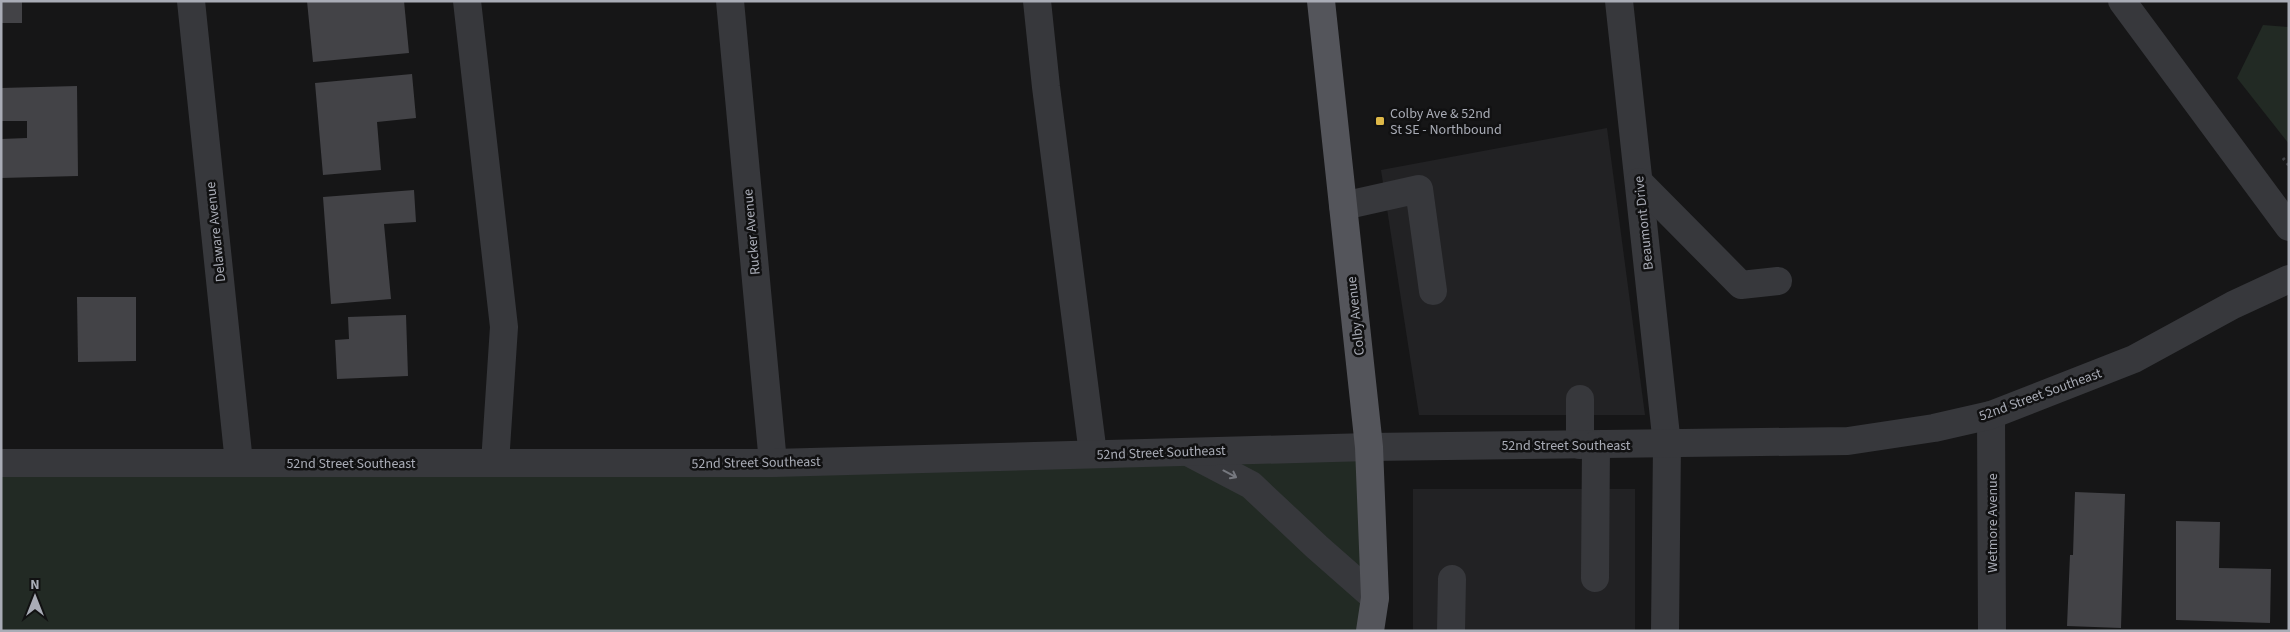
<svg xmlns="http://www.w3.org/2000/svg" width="2290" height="632" font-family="'Source Sans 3',sans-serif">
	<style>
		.built { fill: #222224 }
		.green { fill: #222a24 }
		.building { fill: #434347 }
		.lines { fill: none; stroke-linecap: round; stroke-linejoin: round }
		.path { stroke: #3d3f43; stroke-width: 3; stroke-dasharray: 2.5 4; stroke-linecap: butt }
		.minor { stroke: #37383c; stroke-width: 28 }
		.major { stroke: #54555b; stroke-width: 28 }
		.oneway { stroke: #76787f }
		.poi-dot { fill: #deb848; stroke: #111112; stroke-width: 2 }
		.labels { text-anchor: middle; stroke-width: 5; stroke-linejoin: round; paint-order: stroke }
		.poi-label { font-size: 14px; fill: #a9acb6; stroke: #111112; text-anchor: start }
		.street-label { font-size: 14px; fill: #a9acb6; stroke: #111112 }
	</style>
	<rect width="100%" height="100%" fill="#161617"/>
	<!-- built -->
	<g class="built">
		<polygon points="1607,128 1645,415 1419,415 1381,170"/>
		<rect x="1413" y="489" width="222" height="142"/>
	</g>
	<!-- green -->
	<g class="green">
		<polygon points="2263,25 2289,27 2289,144 2237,78"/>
		<polygon points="1369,447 1370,631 1,631 1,463"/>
	</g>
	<!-- building -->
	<g class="building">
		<rect x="1" y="1" width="21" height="22"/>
		<polygon points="307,1 404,1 409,53 313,62"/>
		<polygon points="412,74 416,118 377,122 381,170 323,175 315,83"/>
		<polygon points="77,86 78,176 1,178 1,139 27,138 27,121 1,121 1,88"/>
		<polygon points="414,190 416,222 384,224 391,299 331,304 323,197"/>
		<polygon points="77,297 136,297 136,361 78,362"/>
		<polygon points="406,315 408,376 337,379 335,340 349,339 348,317"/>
		<polygon points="2075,492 2125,494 2121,628 2067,626 2070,555 2073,555"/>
		<polygon points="2176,521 2220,522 2219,568 2271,569 2270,623 2176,620"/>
	</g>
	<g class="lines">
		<!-- path -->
		<polyline class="path" points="2283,158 2289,166"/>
		<!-- minor -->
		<g class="minor">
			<polyline points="191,1 239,463"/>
			<polyline points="467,1 504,327 495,463"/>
			<polyline points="730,1 773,463"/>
			<polyline points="1037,1 1046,87 1093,454"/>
			<polyline points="1619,1 1667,445 1665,631"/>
			<polyline points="2122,1 2289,227"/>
			<polyline points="1639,182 1741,285 1778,281"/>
			<polyline points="1343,206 1419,189 1433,291"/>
			<polyline points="1580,399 1580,445"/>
			<polyline points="1991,415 1992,631"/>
			<polyline points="1188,452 1251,485 1317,547 1375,598"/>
			<polyline points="1,463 773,463 1369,447 1848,441 1934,428 1991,415 2134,359 2233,305 2289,279"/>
			<polyline points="1595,578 1596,445"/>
			<polyline points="1451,631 1452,579"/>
		</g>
		<!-- major -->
		<polyline class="major" points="1321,1 1369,447 1375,598 1370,631"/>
	</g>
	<!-- one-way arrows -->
	<defs><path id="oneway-shaft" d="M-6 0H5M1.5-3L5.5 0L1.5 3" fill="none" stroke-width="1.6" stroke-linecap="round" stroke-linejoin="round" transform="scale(1.25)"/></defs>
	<use class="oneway" href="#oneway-shaft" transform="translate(1230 474) rotate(28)"/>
	<!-- markers -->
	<rect class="poi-dot" x="1375" y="116" width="10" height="10" rx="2.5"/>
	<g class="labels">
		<!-- poi labels -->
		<g class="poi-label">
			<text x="1390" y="118">Colby Ave &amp; 52nd<tspan x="1390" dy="16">St SE - Northbound</tspan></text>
		</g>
		<!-- street labels -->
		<g class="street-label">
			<text transform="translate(1643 223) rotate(-96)" y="5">Beaumont Drive</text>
			<text transform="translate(215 232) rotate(-96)" y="5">Delaware Avenue</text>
			<text transform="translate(751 232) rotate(-95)" y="5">Rucker Avenue</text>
			<text transform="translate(1355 316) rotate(-96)" y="5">Colby Avenue</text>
			<text transform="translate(2040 394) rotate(-20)" y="5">52nd Street Southeast</text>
			<text x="1566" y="450">52nd Street Southeast</text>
			<text transform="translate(1161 452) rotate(-2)" y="5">52nd Street Southeast</text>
			<text transform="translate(756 462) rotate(-1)" y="5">52nd Street Southeast</text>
			<text x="351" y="468">52nd Street Southeast</text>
			<text transform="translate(1992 523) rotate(-90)" y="5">Wetmore Avenue</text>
		</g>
	</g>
	<!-- border -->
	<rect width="2290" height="632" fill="none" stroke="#a9acb6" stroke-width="5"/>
	<!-- north arrow -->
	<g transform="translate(35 597)" stroke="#111112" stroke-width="4" paint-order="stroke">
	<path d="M0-4L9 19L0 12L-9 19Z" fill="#a9acb6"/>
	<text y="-8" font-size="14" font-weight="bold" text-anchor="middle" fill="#a9acb6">N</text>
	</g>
</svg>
